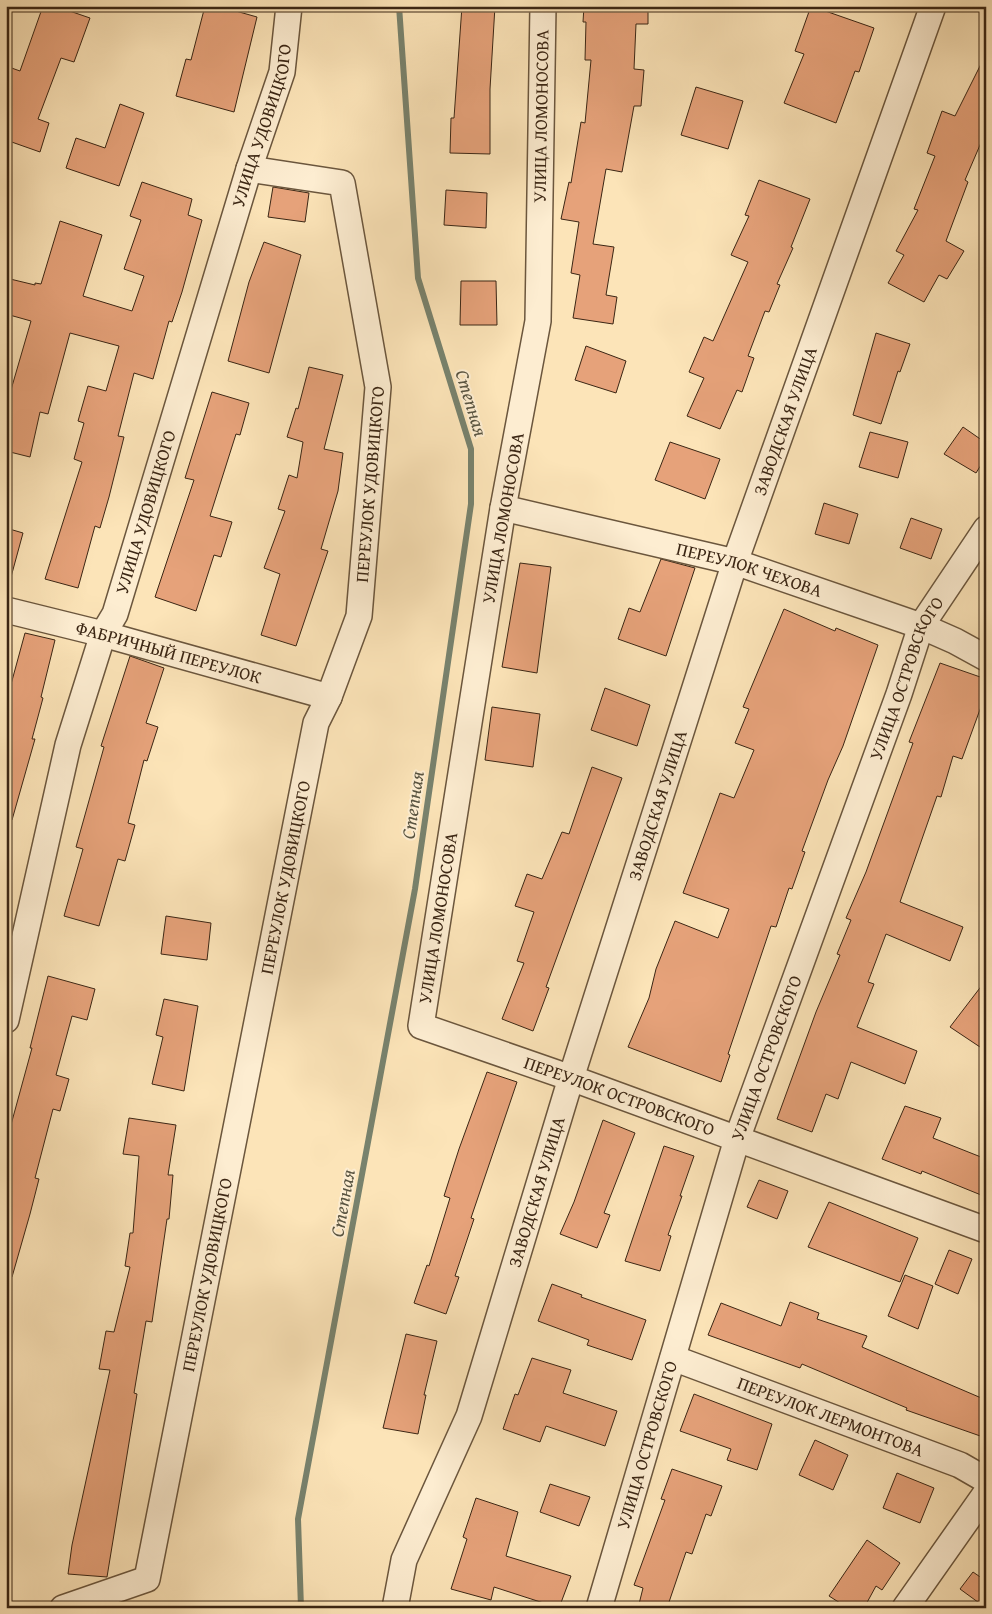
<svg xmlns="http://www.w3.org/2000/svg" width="992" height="1614" font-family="'Gentium Book Plus',serif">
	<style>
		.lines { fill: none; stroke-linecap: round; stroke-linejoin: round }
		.stream { stroke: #78826d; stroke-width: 6 }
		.building { fill: #e6a27a; stroke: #3b2614 }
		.minor-casing { stroke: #6b563d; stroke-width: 28 }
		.minor { stroke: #fdedd1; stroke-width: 25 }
		.labels { text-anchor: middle; stroke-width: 4; stroke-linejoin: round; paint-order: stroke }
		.street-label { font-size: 18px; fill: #3b2614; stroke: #fdedd1 }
		.water-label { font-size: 19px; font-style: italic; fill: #595441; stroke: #fdedd1 }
	</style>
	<rect width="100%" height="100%" fill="#fce4b8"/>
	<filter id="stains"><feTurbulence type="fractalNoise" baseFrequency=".004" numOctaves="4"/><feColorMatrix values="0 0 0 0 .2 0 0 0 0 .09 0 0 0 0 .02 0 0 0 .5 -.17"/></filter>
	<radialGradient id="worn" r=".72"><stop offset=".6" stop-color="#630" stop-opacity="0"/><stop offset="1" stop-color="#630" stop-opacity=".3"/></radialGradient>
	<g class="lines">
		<!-- stream -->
		<polyline class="stream" points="301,1608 298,1519 415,889 471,504 471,449 418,278 399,6"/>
	</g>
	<!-- building -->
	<g class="building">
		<polygon points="43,6 55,6 90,18 74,62 61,58 38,119 49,123 40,152 6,140 6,66 20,71"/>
		<polygon points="205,6 218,6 257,17 234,112 176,96 186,59 191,60"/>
		<polygon points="462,6 495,6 490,89 490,154 450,153 451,118 454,118"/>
		<polygon points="584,6 648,6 648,24 636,24 634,69 644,70 641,106 634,106 622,172 606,169 593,244 614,247 606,295 617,297 613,324 573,318 580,275 571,273 579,222 561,219 569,182 571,183 581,122 585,123 591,60 585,60 586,22 583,22"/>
		<polygon points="811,6 874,28 859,72 855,71 836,123 784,103 804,54 795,51"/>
		<polygon points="986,54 986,131 965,180 968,182 946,241 964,251 947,279 939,275 924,302 888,283 904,255 896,251 918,210 914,209 935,156 927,153 942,111 955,116"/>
		<polygon points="696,87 743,101 728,149 681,135"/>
		<polygon points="120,104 144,113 119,186 66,168 76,138 105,148"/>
		<polygon points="759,180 810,199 791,247 793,248 777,284 780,285 769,312 765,311 748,356 754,358 742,392 737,390 720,429 687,416 704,378 689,372 704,337 713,341 748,262 731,255 749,216 745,215"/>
		<polygon points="142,182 192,199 188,215 202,220 182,292 172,322 169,321 153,379 134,373 118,436 124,437 109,497 100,528 95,526 78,588 45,579 82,462 74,459 84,423 78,421 88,386 106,391 119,346 70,333 48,414 40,412 30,457 6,451 6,407 31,321 6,314 6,278 35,285 35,283 41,284 60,221 102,235 83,296 132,311 144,276 124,269 141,220 130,216"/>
		<polygon points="273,187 309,193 305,222 268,217"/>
		<polygon points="446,190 487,193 486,228 444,225"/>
		<polygon points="264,242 301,255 269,373 228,361 249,282"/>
		<polygon points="461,281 496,281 497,325 460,325"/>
		<polygon points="876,333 910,344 900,372 898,371 881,424 853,415"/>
		<polygon points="586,346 626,361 616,393 575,380"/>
		<polygon points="309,367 343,375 324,449 343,453 338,491 321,549 328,551 296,646 261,635 280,574 264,568 285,511 278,509 289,475 297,478 303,442 287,437 296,408 298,409"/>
		<polygon points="212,392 249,403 240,435 236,434 210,516 232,522 221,557 214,555 196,611 155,597 194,480 185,478"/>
		<polygon points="963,427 986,443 986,457 976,473 944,454"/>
		<polygon points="870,432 908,442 898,478 859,467"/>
		<polygon points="670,442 720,459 705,499 655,480"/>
		<polygon points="824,503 858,514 849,544 815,534"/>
		<polygon points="911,518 942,529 931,559 900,548"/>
		<polygon points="6,528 23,533 11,577 6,576"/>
		<polygon points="661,559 695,568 666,656 618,639 629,608 640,612"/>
		<polygon points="520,563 551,567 537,673 502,667"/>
		<polygon points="784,609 835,631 836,628 878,645 843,746 828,780 802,851 805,852 792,889 789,888 776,927 771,926 728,1054 730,1055 721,1082 628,1047 649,998 656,969 675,921 718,938 729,909 683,893 720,793 734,798 754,750 735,743 749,709 743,707"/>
		<polygon points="25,633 55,640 41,697 43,698 32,739 35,739 12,820 6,819 6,687 10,688"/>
		<polygon points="130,656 164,668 146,723 158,727 147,761 144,760 128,823 135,825 125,861 118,859 99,926 64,916 83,849 76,847 104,747 101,746"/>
		<polygon points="940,663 986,679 986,693 962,759 953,756 941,797 937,796 900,902 963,927 950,961 886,934 868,982 874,984 857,1027 917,1051 905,1084 851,1062 838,1099 826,1094 812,1132 777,1119 816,1012 840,955 837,954 851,920 846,918 866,872 913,743 909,742"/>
		<polygon points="605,688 650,705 637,746 591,730"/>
		<polygon points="492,707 540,714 533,767 485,760"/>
		<polygon points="592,767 622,778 546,987 549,988 533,1031 502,1019 524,963 517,961 534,912 515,906 527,874 542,879 562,832 569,834"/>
		<polygon points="166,916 211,923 207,960 161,954"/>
		<polygon points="48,976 95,989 87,1020 72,1016 56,1075 69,1079 60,1111 53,1109 35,1178 39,1179 30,1214 12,1277 6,1276 6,1143 32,1048 30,1048"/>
		<polygon points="986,980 986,1051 950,1027"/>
		<polygon points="164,999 198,1006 184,1091 152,1084 163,1037 156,1035"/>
		<polygon points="487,1072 517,1082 471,1218 474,1219 455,1276 459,1277 446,1314 414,1303 427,1265 429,1266 450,1198 444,1196 459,1149"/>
		<polygon points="905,1106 941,1118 933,1138 986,1159 986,1197 922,1171 921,1174 882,1159"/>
		<polygon points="129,1118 176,1125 168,1175 173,1175 169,1219 167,1219 152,1322 146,1321 134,1393 137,1394 107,1577 68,1574 72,1545 110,1370 99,1369 106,1331 114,1332 130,1267 125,1266 130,1233 133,1233 139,1156 123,1154"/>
		<polygon points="603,1120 635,1133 604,1213 610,1215 597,1248 560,1234 574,1202"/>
		<polygon points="664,1146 694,1156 680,1196 682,1196 668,1235 671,1236 660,1271 625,1261"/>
		<polygon points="759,1180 788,1191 777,1219 747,1207"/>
		<polygon points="829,1202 918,1238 900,1282 808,1247"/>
		<polygon points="949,1250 972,1259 958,1294 935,1284"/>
		<polygon points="905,1275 933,1286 918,1329 888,1316"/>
		<polygon points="552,1284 582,1295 581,1297 646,1320 632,1360 587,1345 589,1340 538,1321"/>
		<polygon points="790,1302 819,1313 817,1319 867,1336 862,1347 986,1400 986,1438 906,1410 907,1408 802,1364 800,1368 708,1335 721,1303 781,1326"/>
		<polygon points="406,1334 437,1341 424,1395 426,1395 418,1434 383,1428"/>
		<polygon points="532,1358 571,1370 563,1393 617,1411 605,1446 546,1426 540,1442 503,1429 515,1394 518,1395"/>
		<polygon points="694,1394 772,1424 757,1470 727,1460 731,1449 680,1431"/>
		<polygon points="815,1440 848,1455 833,1490 799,1475"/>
		<polygon points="672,1469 722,1486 711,1516 706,1514 692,1554 686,1552 667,1608 638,1608 643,1588 634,1585 665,1500 661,1499"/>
		<polygon points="897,1473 934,1488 920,1523 883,1508"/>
		<polygon points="550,1484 590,1497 579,1526 540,1512"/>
		<polygon points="476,1498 518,1512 506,1556 571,1576 559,1608 494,1587 491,1600 451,1589 467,1539 463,1537"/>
		<polygon points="867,1540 900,1563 882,1590 876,1586 864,1608 848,1608 829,1596"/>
		<polygon points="973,1572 986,1581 986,1608 960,1589"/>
	</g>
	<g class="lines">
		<!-- minor casing -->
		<g class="minor-casing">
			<g id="minor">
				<path id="s1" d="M543,6L538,321L503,508L421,1026L571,1078L986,1230"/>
				<path id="s2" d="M503,508L735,562L921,626L955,641L986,658"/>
				<path id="s3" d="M6,610L103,634L329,697"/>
				<path id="s4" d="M6,1020L68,745L103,634L115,614L249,169L282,72L289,6"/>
				<path id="s5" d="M673,1358L960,1465L986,1480"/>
				<path id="s6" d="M63,1608L147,1579L316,723L329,697L359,616L378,387L342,183L249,169"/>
				<path id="s7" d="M395,1608L404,1560L469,1416L571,1078L735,562L933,6"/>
				<path id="s8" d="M599,1608L737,1139L899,694L921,626L986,529"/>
				<polyline points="905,1608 986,1493"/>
			</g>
		</g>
		<!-- minor -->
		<use href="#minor" class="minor"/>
	</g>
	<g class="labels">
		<!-- street labels -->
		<g class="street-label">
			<text transform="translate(541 116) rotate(-89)" y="6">УЛИЦА ЛОМОНОСОВА</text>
			<text dy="6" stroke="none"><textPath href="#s4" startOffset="932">УЛИЦА УДОВИЦКОГО</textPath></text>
			<text dy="6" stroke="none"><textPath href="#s7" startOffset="1251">ЗАВОДСКАЯ УЛИЦА</textPath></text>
			<text dy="6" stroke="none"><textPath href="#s6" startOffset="1209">ПЕРЕУЛОК УДОВИЦКОГО</textPath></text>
			<text dy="6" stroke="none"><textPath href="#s4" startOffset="528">УЛИЦА УДОВИЦКОГО</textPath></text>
			<text transform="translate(503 518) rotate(-80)" y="6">УЛИЦА ЛОМОНОСОВА</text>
			<text dy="6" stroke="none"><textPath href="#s2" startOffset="254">ПЕРЕУЛОК ЧЕХОВА</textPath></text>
			<text dy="6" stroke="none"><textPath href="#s3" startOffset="168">ФАБРИЧНЫЙ ПЕРЕУЛОК</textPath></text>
			<text dy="6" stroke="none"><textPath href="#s8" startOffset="980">УЛИЦА ОСТРОВСКОГО</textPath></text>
			<text dy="6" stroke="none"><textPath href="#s7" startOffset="846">ЗАВОДСКАЯ УЛИЦА</textPath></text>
			<text dy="6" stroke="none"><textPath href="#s6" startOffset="804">ПЕРЕУЛОК УДОВИЦКОГО</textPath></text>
			<text transform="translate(438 918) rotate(-81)" y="6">УЛИЦА ЛОМОНОСОВА</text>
			<text dy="6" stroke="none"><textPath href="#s8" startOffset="575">УЛИЦА ОСТРОВСКОГО</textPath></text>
			<text dy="6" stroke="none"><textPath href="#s1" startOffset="1240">ПЕРЕУЛОК ОСТРОВСКОГО</textPath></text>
			<text dy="6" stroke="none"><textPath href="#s7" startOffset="441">ЗАВОДСКАЯ УЛИЦА</textPath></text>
			<text dy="6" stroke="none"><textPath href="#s6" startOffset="399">ПЕРЕУЛОК УДОВИЦКОГО</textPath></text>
			<text dy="6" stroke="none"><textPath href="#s5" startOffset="168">ПЕРЕУЛОК ЛЕРМОНТОВА</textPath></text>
			<text dy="6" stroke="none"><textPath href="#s8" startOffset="170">УЛИЦА ОСТРОВСКОГО</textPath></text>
		</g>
		<!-- water labels -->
		<g class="water-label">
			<text transform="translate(472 403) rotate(73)" y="7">Степная</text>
			<text transform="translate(412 805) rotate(-82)" y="7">Степная</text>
			<text transform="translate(342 1203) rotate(-80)" y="7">Степная</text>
		</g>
	</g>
	<!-- margin -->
	<rect width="992" height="1614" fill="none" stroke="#fce4b8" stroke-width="25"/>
	<rect x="8" y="8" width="977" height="1599" fill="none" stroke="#3b2614" stroke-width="2.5"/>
	<rect x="12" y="12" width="967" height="1589" fill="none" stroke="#3b2614"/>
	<rect width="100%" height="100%" filter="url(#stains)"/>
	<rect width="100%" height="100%" fill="url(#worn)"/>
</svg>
